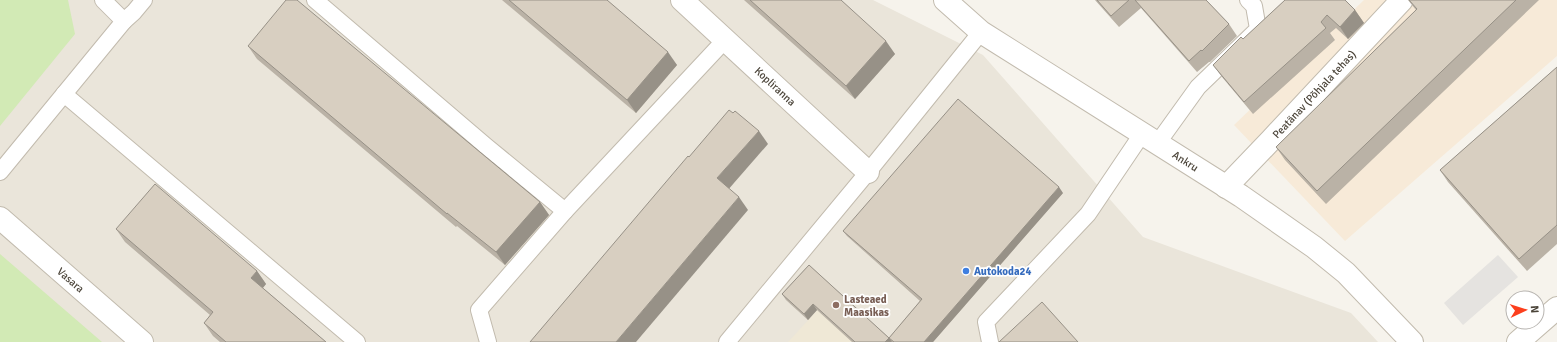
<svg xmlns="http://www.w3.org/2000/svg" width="1557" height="342" font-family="Signika,sans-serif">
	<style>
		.residential { fill: #eae5da }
		.commercial { fill: #f7ead8 }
		.education { fill: #efe8d6 }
		.green { fill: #d2eab5 }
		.parking { fill: #e5e3e0 }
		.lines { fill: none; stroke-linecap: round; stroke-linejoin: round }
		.service-casing { stroke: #c2bbae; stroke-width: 18 }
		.pedestrian-casing { stroke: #c2bbae; stroke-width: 24 }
		.minor-casing { stroke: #c2bbae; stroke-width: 24 }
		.service { stroke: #fff; stroke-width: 16 }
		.pedestrian { stroke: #fff; stroke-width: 22 }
		.minor { stroke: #fff; stroke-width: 22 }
		.wall { fill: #bab2a6 }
		.shaded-wall { fill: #979187 }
		.building { fill: #d8cfc1; stroke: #979187 }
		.shop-dot { fill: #3f7fe0; stroke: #fff; stroke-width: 1.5 }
		.education-dot { fill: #8d6e63; stroke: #fff; stroke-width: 1.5 }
		.labels { text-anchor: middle; stroke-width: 3.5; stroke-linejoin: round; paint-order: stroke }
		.street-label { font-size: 11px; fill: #4b4439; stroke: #fff }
		.shop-label { font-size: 11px; font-weight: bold; fill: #366cbe; stroke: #fff; text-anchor: start }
		.education-label { font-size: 11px; font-weight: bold; fill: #785e54; stroke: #fff; text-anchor: start }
	</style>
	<rect width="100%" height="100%" fill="#f6f3ec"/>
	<!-- residential -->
	<polygon class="residential" points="23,0 873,0 983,55 1143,237 1351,313 1378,342 0,342 0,25"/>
	<!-- commercial -->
	<polygon class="commercial" points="1364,0 1557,0 1557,56 1345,241 1234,125"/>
	<!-- education -->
	<polygon class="education" points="835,291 891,342 788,342"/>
	<!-- green -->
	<g class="green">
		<polygon points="0,0 68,0 75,34 0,126"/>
		<polygon points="0,254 102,342 0,342"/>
	</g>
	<!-- parking -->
	<polygon class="parking" points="1498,255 1518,277 1463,325 1444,303"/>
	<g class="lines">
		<!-- service casing -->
		<g class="service-casing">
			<g id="service">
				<polyline points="315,0 486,146 565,211 479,310 488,342"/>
				<polyline points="124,21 134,12 144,0"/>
				<polyline points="64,94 357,342"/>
				<polyline points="1157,144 1198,87 1258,29 1254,6 1248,0"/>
				<polyline points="0,172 124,21 103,0"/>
				<polyline points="565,211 725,40"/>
				<polyline points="727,342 868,172 981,32"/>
				<polyline points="990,342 986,322 1088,214 1142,134"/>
			</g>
		</g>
		<!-- pedestrian casing -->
		<g class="pedestrian-casing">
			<g id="pedestrian">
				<path id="s1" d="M1226,187L1271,140L1402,0"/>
			</g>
		</g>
		<!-- minor casing -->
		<g class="minor-casing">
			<g id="minor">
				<path id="s2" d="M682,0L868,172"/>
				<path id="s3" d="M945,0L981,32L1241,196L1314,247L1346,273L1412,342"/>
				<path id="s4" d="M0,218L142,342"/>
				<polyline points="1518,342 1557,308"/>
			</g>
		</g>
		<!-- service -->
		<use href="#service" class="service"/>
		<!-- pedestrian -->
		<use href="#pedestrian" class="pedestrian"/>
		<!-- minor -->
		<use href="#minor" class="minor"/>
	</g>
	<!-- wall -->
	<g class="wall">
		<polygon points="502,0 607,0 677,65 636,113"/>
		<polygon points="744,0 841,0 895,54 855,99"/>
		<polygon points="1095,0 1206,0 1229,24 1237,36 1210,62 1209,62 1197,72 1141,8 1119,27"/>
		<polygon points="1285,0 1355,10 1364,23 1348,39 1336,28 1330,33 1335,40 1253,114 1222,77 1213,65 1243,39"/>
		<polygon points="1408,0 1539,0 1326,204 1285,160 1276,147 1416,10"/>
		<polygon points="248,46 540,202 549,215 505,265 457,226 456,227 257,59"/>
		<polygon points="1557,67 1557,244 1527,271 1448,182 1440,170"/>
		<polygon points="1063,193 933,342 852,342 817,310 808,320 786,300 782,294 809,265 889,338 920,301 847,236 843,231"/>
		<polygon points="116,229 257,271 266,284 263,288 326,342 220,342 213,336 204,323 210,315 125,242"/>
	</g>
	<!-- shaded-wall -->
	<g class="shaded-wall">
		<polygon points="1355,10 1364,23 1348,39 1340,27"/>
		<polygon points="886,41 895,54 855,99 846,86"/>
		<polygon points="668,52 677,65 636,113 627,100"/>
		<polygon points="759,131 768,144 727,191 717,178"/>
		<polygon points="1059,187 1063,193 933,342 924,342"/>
		<polygon points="739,197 748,210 636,342 616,342"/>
		<polygon points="540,202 549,215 505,265 496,252"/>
		<polygon points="257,271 266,284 260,291 251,278"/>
		<polygon points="813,304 817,310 808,320 804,314"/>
		<polygon points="889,338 892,342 885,342"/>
	</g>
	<!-- building -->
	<g class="building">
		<polygon points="286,0 297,0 540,202 496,252 447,213 447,214 248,46"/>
		<polygon points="509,0 607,0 668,52 627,100"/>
		<polygon points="750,0 841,0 886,41 846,86"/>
		<polygon points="1097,0 1129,0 1111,16"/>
		<polygon points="1135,0 1206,0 1229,24 1202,51 1201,50 1189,61"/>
		<polygon points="1285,0 1345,0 1355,10 1340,27 1327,15 1321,22 1326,28 1244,102 1213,65 1241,37 1243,39"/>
		<polygon points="1409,0 1516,0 1317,191 1276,147 1417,9"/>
		<polygon points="1557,67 1557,225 1519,259 1440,170"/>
		<polygon points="958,99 1059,187 924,342 894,342 889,338 922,299 843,231"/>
		<polygon points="729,110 733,113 735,111 759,131 717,178 739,197 616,342 530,342 688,156 689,157"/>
		<polygon points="155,184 257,271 251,278 326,342 226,342 204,323 213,312 116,229"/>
		<polygon points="809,265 889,338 885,342 855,342 813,304 804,314 782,294"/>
		<polygon points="1042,302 1078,342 999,342"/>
	</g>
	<!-- markers -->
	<circle class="shop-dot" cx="966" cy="271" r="4"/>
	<circle class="education-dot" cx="836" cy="305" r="4"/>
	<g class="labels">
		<!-- street labels -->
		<g class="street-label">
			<text dy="4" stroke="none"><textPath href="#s2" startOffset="127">Kopliranna</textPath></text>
			<text dy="4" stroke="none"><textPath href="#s1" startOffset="128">Peatänav (Põhjala tehas)</textPath></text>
			<text dy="4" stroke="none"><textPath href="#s3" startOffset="290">Ankru</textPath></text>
			<text dy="4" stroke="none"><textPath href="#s4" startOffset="94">Vasara</textPath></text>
		</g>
		<!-- shop labels -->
		<g class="shop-label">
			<text x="974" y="275">Autokoda24</text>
		</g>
		<!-- education labels -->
		<g class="education-label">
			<text x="844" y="303">Lasteaed<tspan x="844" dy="13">Maasikas</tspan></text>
		</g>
	</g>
	<!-- north arrow -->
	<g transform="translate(1525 310) rotate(86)"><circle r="19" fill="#ffffff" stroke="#b7b4b0"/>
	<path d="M0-3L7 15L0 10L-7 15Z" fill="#fc3f1d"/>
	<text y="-6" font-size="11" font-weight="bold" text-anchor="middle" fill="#4b4439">N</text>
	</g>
</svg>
